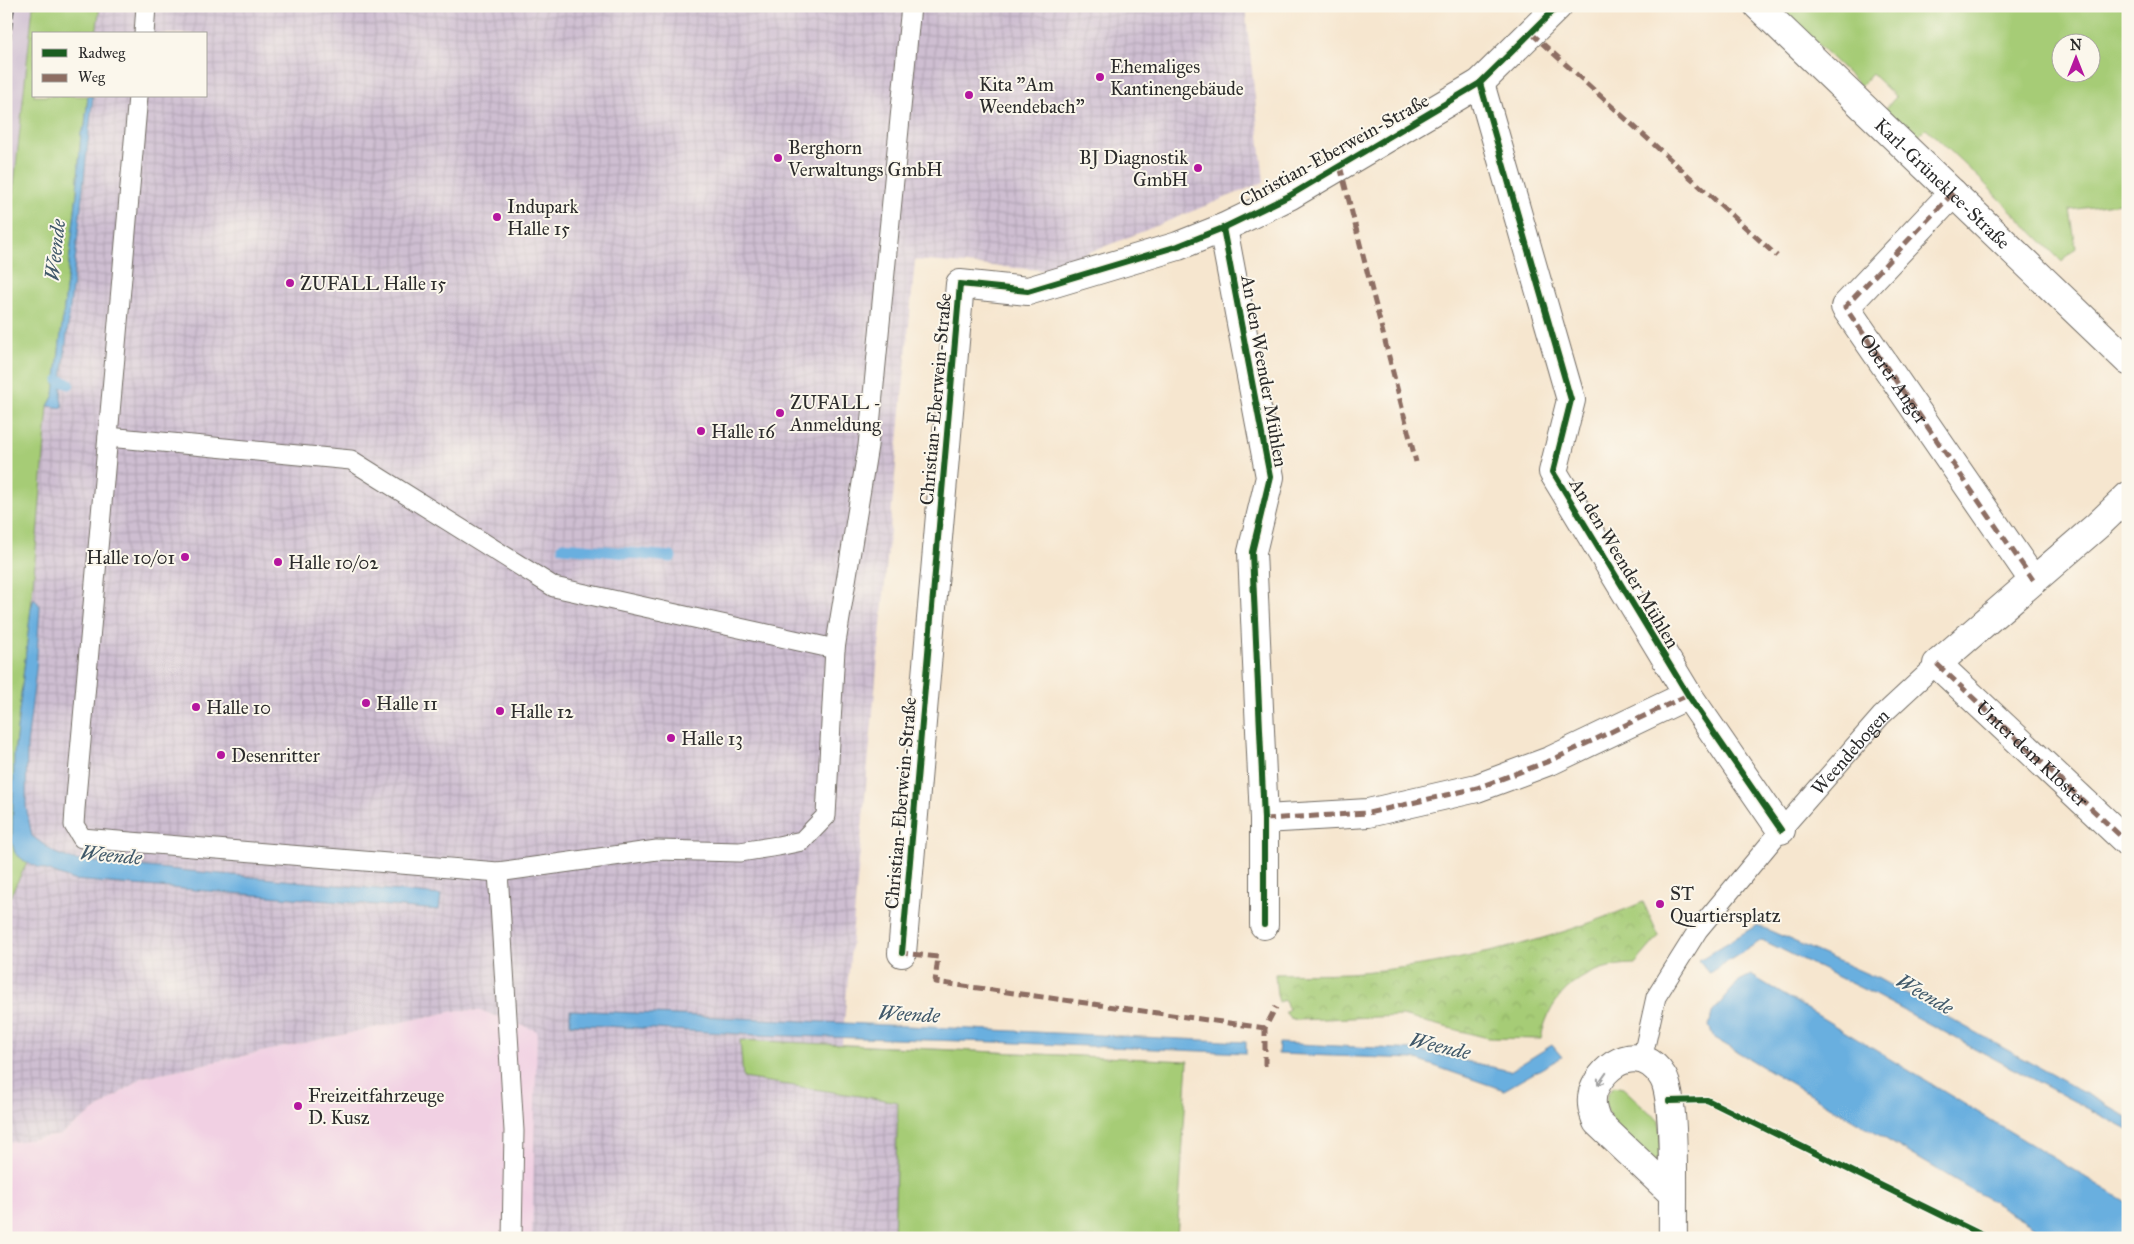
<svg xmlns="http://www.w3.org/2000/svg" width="2134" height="1244" font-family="'IM FELL Great Primer',serif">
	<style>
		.built { fill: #f1d0e3 }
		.industrial { fill: url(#industrial-grid); fill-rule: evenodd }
		.railway { fill: #cebed1 }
		.green { fill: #a6cc76; stroke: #687c50; fill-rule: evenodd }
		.park { fill: url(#park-crowns); stroke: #687c50 }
		.water { fill: #69afdf; stroke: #4a6d85 }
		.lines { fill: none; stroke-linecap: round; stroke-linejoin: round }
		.stream { stroke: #69afdf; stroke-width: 11 }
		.lane-casing { stroke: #726c64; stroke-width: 21 }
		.street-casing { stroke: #726c64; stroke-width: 30 }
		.lane { stroke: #fff; stroke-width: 19 }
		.street { stroke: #fff; stroke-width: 28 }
		.rail { stroke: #2b2b2b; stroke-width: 4; stroke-dasharray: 8 4; stroke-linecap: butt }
		.quiet { stroke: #8d6e63; stroke-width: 5; stroke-dasharray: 10 5; stroke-linecap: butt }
		.cycleway-casing { stroke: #fbf7ec; stroke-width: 9 }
		.cycleway { stroke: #1b5e20; stroke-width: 6 }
		.oneway { stroke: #a0a0a0 }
		.poi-dot { fill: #b5179e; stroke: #fbf7ec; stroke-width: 2 }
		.labels { text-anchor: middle; stroke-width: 4; stroke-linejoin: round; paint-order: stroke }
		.poi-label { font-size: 19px; fill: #2b2b2b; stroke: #fbf7ec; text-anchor: start }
		.street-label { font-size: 19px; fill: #2b2b2b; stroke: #fbf7ec }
		.water-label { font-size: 20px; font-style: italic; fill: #41596a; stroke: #fbf7ec }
	</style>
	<defs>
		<pattern id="industrial-grid" width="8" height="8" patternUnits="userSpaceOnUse" patternTransform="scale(1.25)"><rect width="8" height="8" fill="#cebed1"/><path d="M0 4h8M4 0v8" fill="none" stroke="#b1a3b4"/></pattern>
		<pattern id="park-crowns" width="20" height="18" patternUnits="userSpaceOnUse" patternTransform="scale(1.25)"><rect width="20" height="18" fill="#a6cc76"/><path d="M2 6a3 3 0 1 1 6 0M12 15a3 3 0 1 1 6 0" fill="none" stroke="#8faf66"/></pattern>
	</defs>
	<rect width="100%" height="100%" fill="#fbf7ec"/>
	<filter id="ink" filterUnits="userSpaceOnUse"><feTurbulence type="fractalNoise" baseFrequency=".02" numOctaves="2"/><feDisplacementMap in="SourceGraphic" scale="10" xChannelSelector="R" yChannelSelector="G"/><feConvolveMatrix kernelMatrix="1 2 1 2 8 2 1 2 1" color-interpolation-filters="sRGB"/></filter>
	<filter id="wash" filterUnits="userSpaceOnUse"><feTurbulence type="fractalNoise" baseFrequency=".0096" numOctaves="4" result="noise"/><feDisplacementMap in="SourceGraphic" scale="20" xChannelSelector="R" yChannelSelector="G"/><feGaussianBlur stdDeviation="1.12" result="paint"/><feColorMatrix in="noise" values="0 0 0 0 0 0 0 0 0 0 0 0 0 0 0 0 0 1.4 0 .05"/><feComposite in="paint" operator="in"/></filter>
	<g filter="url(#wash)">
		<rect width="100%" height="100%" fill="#f6e6cf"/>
		<!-- built -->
		<polygon class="built" points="459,1010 482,1011 537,1030 1188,1061 1177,1238 6,1238 6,1143 60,1135 143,1077"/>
		<!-- industrial -->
		<path class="industrial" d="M33,6H1245L1264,182L1119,241L1042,270L915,260L842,1044L1188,1061L1177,1238H532L537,1031L482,1011L459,1010L143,1077L60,1135L6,1143V261ZM34,34H206V96H34Z"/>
		<!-- railway -->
		<polygon class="railway" points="6,6 33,6 6,261"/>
		<!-- green -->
		<g class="green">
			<polygon points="33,6 100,6 96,34 34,34 34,96 88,96 85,126 81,133 77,193 54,395 48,406 31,608 14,755 12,843 15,853 27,863 6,904 6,261"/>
			<path d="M1778,6H2128V202L2070,210L2076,248L2062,262L1978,177L1926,128L1915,139L1885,109L1896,97L1872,74L1861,86ZM2062,42H2092V72H2062Z"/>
			<polygon points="740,1040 1188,1061 1177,1238 894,1238 898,1102 743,1078"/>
			<path d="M1614,1086L1623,1088L1659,1121L1662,1160L1659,1165C1641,1149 1599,1123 1607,1095C1608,1092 1612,1088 1614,1086Z"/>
		</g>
		<!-- park -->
		<path class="park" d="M1643,902L1659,936L1635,964C1587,964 1549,992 1541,1039L1488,1038L1402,1016L1297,1020L1290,1018L1285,1012L1289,1009L1284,1000L1279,1002L1277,995L1275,974C1299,973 1324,974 1348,973C1449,966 1550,942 1643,902Z"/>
		<!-- water -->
		<g class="water">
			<polygon points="88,96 93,96 63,372 61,398 63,408 48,406 54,395 77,193 81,133 85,126"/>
			<polygon points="34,598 40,606 36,670 27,745 26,806 32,836 55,853 74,860 441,895 439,910 73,880 27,863 15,853 12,843 14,755 31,608"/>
			<polygon points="1757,925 1879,979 2128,1117 2128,1130 1873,994 1762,940 1709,973 1699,960"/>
			<polygon points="1751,975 2128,1203 2128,1238 2054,1238 1714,1038 1709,1026 1712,1013 1739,981"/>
			<polygon points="570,1010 1246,1042 1246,1053 994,1042 758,1035 570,1024"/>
			<polygon points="1279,1043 1417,1050 1510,1071 1552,1045 1562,1057 1504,1090 1414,1059 1278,1054"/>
		</g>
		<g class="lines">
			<!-- stream -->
			<g class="stream">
				<polyline points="59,380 69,384"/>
				<polyline points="563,547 671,557"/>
			</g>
		</g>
	</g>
	<g filter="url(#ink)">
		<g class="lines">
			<!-- lane casing -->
			<g class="lane-casing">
				<g id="lane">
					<polyline points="144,34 146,6"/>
					<polyline points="138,96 75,809 74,825 82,838 498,872 657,850 740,852 778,846 802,841 826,816 835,649 868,446 911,6"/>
					<polyline points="108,437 351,460 554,587 835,649"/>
					<polyline points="498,872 514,1131 512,1238"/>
					<path id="s1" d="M1642,1060L1656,997L1698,930L1781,830L1881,716L1937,664"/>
				</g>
			</g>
			<!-- street casing -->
			<g class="street-casing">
				<g id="street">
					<path id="s2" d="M1758,6L2128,361"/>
					<polyline points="1480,83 1571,400 1553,472 1688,695 1781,830"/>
					<polyline points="1953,193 1845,307 2033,580"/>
					<polyline points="1223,228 1270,477 1252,552 1264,819 1264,925"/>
					<path id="s3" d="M2128,496L2098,525L1937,664L2128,843"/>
					<polyline points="1264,819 1368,813 1477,788 1552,760 1688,695"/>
					<polyline points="902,953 960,284 1028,291 1178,246 1223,228 1289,196 1480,83 1558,6"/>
					<path d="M1672,1193L1597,1122C1593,1112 1590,1103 1593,1092C1604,1061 1642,1042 1663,1077C1677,1100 1672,1206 1673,1238"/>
				</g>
			</g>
			<!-- lane -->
			<use href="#lane" class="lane"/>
			<!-- street -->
			<use href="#street" class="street"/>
			<!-- rail -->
			<polyline class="rail" points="6,65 13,6"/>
			<!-- quiet -->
			<g class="quiet">
				<polyline points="1531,33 1777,256"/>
				<polyline points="1340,166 1416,462"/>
				<path id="s4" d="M1953,193L1845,307L2033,580"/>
				<polyline points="1937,664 2128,843"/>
				<polyline points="1264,819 1368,813 1477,788 1552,760 1688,695"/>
				<polyline points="902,949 902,953 938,957 935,982 1265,1028"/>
				<polyline points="1265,1066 1265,1028 1276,1007"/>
			</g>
			<!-- cycleway casing -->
			<g class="cycleway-casing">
				<g id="cycleway">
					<polyline points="1480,83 1571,400 1553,472 1688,695 1781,830"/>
					<polyline points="1223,228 1270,477 1252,552 1264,819 1264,925"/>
					<polyline points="902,953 960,284 1028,291 1178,246 1223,228 1289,196 1480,83 1558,6"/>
					<polyline points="1669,1101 1707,1100 1988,1238"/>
				</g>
			</g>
			<!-- cycleway -->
			<use href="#cycleway" class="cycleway"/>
		</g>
		<!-- one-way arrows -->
		<defs><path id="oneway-shaft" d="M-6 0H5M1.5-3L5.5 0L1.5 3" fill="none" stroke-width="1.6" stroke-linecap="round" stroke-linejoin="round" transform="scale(1.25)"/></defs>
		<use class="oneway" href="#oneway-shaft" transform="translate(1602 1079) rotate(125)"/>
	</g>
	<!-- markers -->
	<g class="poi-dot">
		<circle cx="1100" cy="77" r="5"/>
		<circle cx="969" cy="95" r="5"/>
		<circle cx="778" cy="158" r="5"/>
		<circle cx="1198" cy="168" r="5"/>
		<circle cx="497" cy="217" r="5"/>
		<circle cx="290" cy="283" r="5"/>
		<circle cx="780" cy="413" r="5"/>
		<circle cx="701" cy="431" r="5"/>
		<circle cx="185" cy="557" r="5"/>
		<circle cx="278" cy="562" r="5"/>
		<circle cx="366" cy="703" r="5"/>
		<circle cx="196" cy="707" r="5"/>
		<circle cx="500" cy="711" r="5"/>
		<circle cx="671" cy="738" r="5"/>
		<circle cx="221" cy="755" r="5"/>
		<circle cx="1660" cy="904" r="5"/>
		<circle cx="298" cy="1106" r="5"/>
	</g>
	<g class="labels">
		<!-- poi labels -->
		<g class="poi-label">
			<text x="1110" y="73">Ehemaliges<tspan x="1110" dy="22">Kantinengebäude</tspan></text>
			<text x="979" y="91">Kita "Am<tspan x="979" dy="22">Weendebach"</tspan></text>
			<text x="788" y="154">Berghorn<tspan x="788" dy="22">Verwaltungs GmbH</tspan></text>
			<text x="1188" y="164" text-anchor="end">BJ Diagnostik<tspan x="1188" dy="22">GmbH</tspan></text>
			<text x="507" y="213">Indupark<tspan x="507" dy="22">Halle 15</tspan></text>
			<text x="300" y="290">ZUFALL Halle 15</text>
			<text x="790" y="409">ZUFALL -<tspan x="790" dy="22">Anmeldung</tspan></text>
			<text x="711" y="438">Halle 16</text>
			<text x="175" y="564" text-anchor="end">Halle 10/01</text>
			<text x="288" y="569">Halle 10/02</text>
			<text x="376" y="710">Halle 11</text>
			<text x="206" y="714">Halle 10</text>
			<text x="510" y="718">Halle 12</text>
			<text x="681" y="745">Halle 13</text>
			<text x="231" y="762">Desenritter</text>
			<text x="1670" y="900">ST<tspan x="1670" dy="22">Quartiersplatz</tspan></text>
			<text x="308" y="1102">Freizeitfahrzeuge<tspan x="308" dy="22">D. Kusz</tspan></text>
		</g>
		<!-- street labels -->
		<g class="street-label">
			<text transform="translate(1334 150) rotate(-29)" y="7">Christian-Eberwein-Straße</text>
			<text dy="7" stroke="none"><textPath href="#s2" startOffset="256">Karl-Grüneklee-Straße</textPath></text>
			<text transform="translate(1265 371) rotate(80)" y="7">An den Weender Mühlen</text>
			<text dy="7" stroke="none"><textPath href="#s4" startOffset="244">Oberer Anger</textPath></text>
			<text transform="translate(935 399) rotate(-85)" y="7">Christian-Eberwein-Straße</text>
			<text transform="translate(1625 563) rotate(59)" y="7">An den Weender Mühlen</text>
			<text dy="7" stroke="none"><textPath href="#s1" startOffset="378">Weendebogen</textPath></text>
			<text dy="7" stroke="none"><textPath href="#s3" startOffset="385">Unter dem Kloster</textPath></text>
			<text transform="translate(900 803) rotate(-85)" y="7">Christian-Eberwein-Straße</text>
		</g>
		<!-- water labels -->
		<g class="water-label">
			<text transform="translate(55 250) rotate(-84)" y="7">Weende</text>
			<text transform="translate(111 855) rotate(5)" y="7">Weende</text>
			<text transform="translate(1925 994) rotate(30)" y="7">Weende</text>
			<text transform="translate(909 1014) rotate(3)" y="7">Weende</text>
			<text transform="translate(1440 1046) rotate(13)" y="7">Weende</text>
		</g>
	</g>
	<!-- margin -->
	<rect width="2134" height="1244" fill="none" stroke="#fbf7ec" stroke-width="25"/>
	<!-- legend -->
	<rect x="32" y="32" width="175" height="65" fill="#fbf7ec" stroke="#a8a59f"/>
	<rect x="42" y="49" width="25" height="8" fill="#1b5e20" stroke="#a8a59f"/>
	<text x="78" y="58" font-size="15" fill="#2b2b2b">Radweg</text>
	<rect x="42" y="74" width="25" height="8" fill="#8d6e63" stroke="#a8a59f"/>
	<text x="78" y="82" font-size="15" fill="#2b2b2b">Weg</text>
	<!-- north arrow -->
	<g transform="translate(2076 58)"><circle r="24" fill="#fbf7ec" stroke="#a8a59f"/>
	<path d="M0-4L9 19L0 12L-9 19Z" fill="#b5179e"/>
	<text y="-8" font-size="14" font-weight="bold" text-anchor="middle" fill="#2b2b2b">N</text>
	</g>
</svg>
